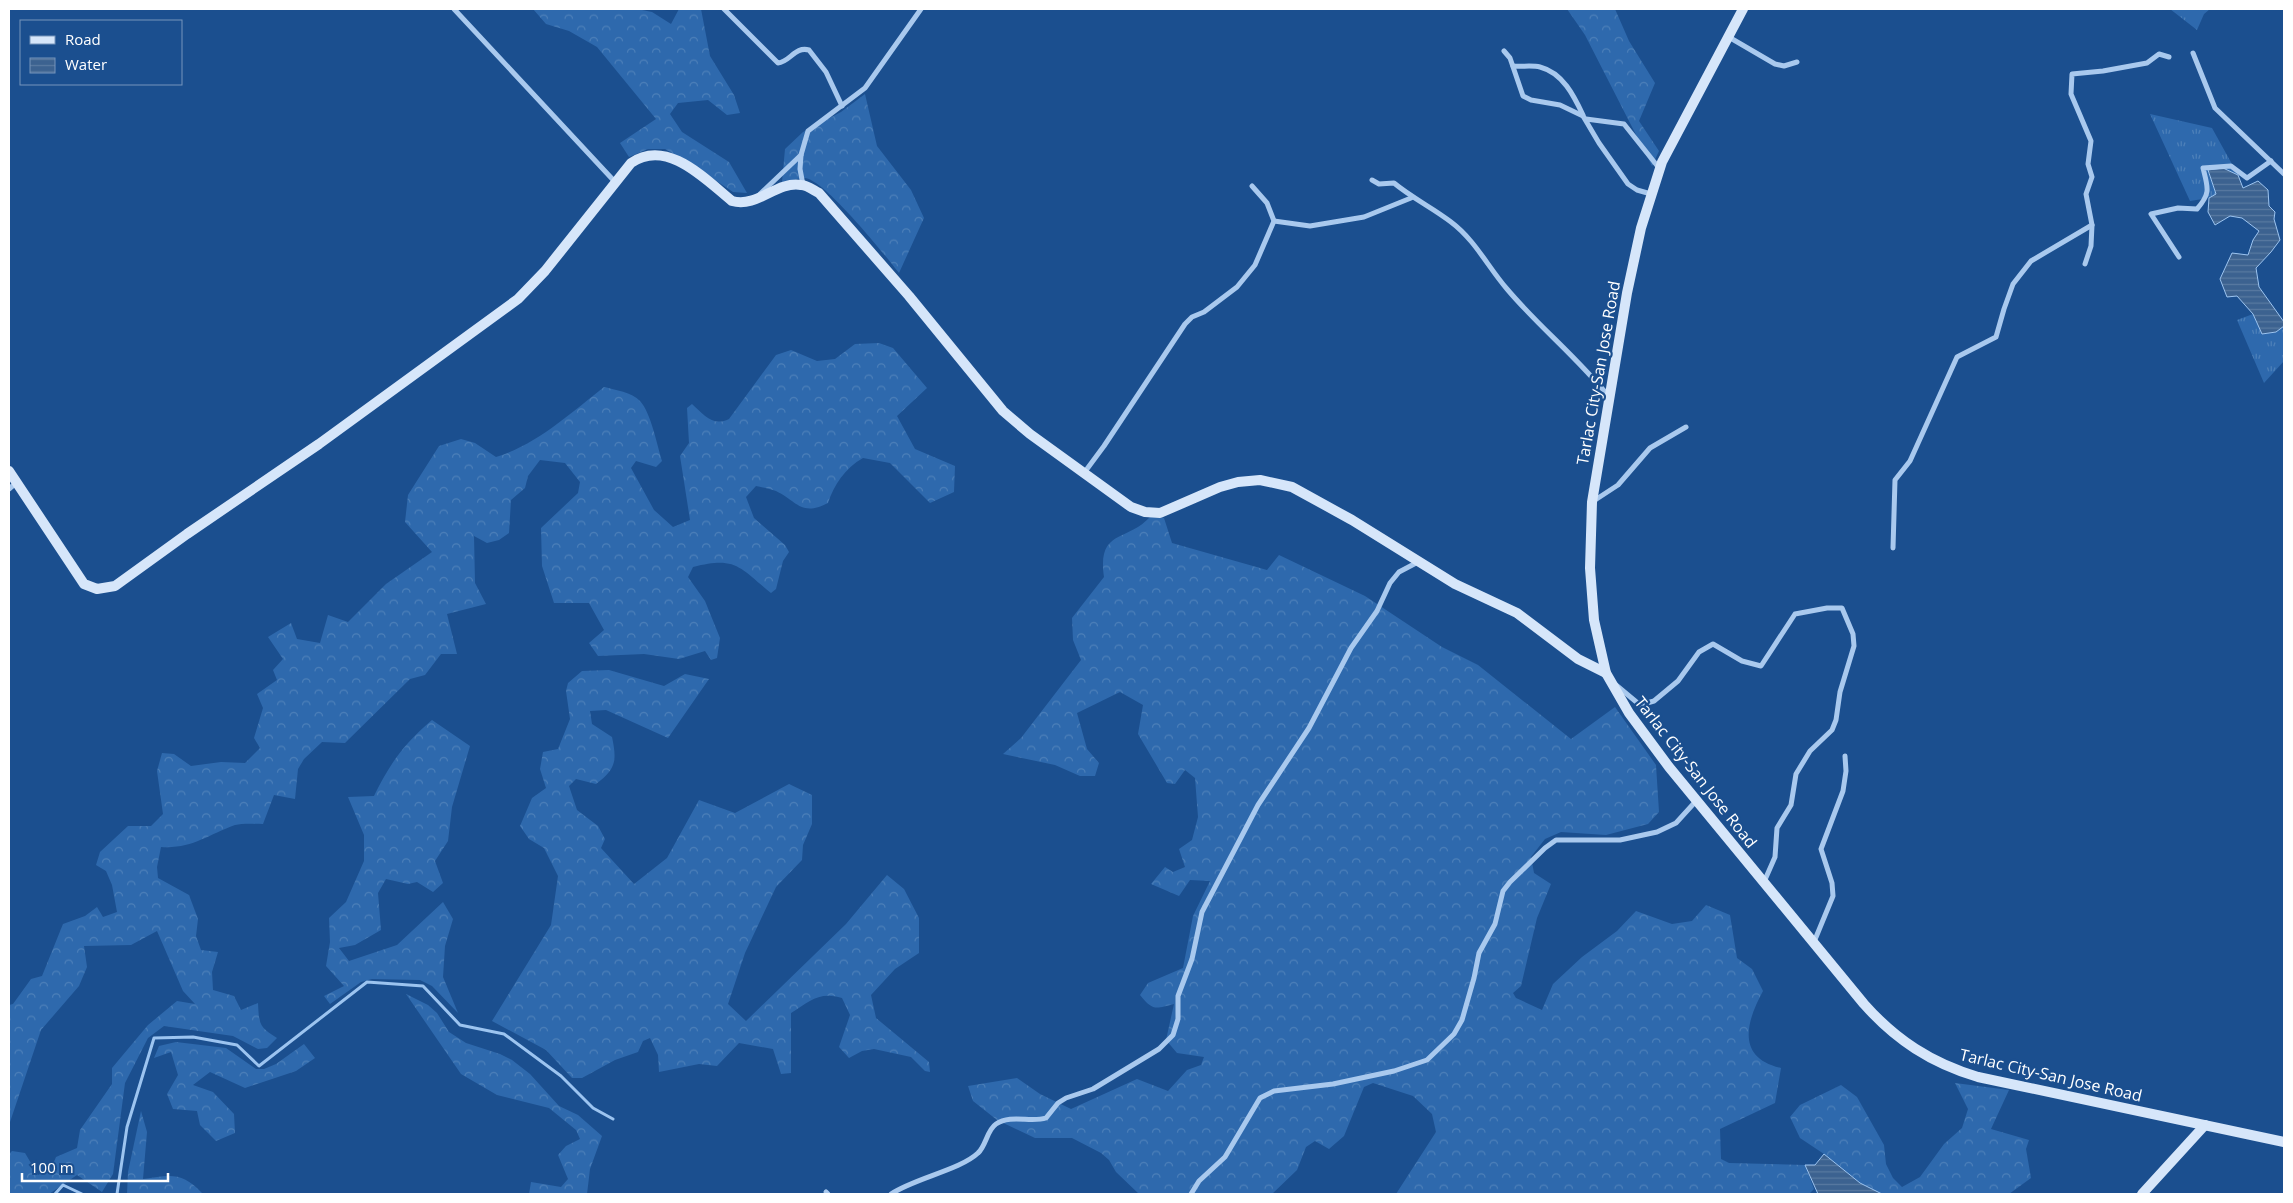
<svg xmlns="http://www.w3.org/2000/svg" width="2293" height="1203" font-family="'Open Sans',sans-serif">
	<style>
		.grass { fill: url(#grass-tufts) }
		.forest { fill: url(#forest-crowns) }
		.water { fill: url(#water-rules); stroke: #9cc4f0 }
		.lines { fill: none; stroke-linecap: round; stroke-linejoin: round }
		.stream { stroke: #9cc4f0; stroke-width: 3 }
		.street { stroke: #a9c9ee; stroke-width: 5 }
		.secondary { stroke: #d6e6fa; stroke-width: 10 }
		.labels { text-anchor: middle; stroke-width: 4.5; stroke-linejoin: round; paint-order: stroke }
		.street-label { font-size: 16px; fill: #fff; stroke: #1b4f8f }
	</style>
	<defs>
		<pattern id="grass-tufts" width="24" height="20" patternUnits="userSpaceOnUse" patternTransform="scale(1.25)"><rect width="24" height="20" fill="#2e69ad"/><path d="M3 7l-1-3M5 7V3M7 7l1-3M15 17l-1-3M17 17v-4M19 17l1-3" fill="none" stroke="#4d80b9"/></pattern>
		<pattern id="forest-crowns" width="20" height="18" patternUnits="userSpaceOnUse" patternTransform="scale(1.25)"><rect width="20" height="18" fill="#2e69ad"/><path d="M2 6a3 3 0 1 1 6 0M12 15a3 3 0 1 1 6 0" fill="none" stroke="#4d80b9"/></pattern>
		<pattern id="water-rules" width="6" height="5" patternUnits="userSpaceOnUse" patternTransform="scale(1.25)"><rect width="6" height="5" fill="#3c6290"/><path d="M0 2.5h6" fill="none" stroke="#597aa1"/></pattern>
	</defs>
	<rect width="100%" height="100%" fill="#1b4f8f"/>
	<!-- grass -->
	<g class="grass">
		<polygon points="2170,9 2210,9 2204,14 2197,30"/>
		<polygon points="2150,114 2212,128 2238,175 2223,168 2208,171 2216,195 2209,198 2190,201"/>
		<polygon points="2253,314 2262,334 2276,332 2284,326 2284,361 2264,383 2237,320"/>
	</g>
	<!-- forest -->
	<g class="forest">
		<polygon points="533,9 637,9 652,12 671,24 679,9 701,9 710,56 734,95 740,113 727,115 708,100 678,103 670,114 682,132 729,162 747,193 733,192 694,166 665,149 648,149 629,157 620,143 656,119 597,47 569,31 546,24"/>
		<polygon points="1567,9 1615,9 1629,41 1655,83 1639,121 1659,151 1652,166 1585,35"/>
		<path d="M865,94L877,146L911,190L924,218L899,273C885,255 825,180 805,178C798,178 789,181 782,182L785,149L803,132L841,112Z"/>
		<path d="M879,343L893,348L927,388L897,416L915,449L955,466L954,492L930,503L890,463L863,458C845,468 834,485 828,503C801,517 797,501 776,491C770,489 762,487 756,486L746,497L754,518L785,545L789,552L783,561L776,589L771,593C739,567 736,556 693,567L688,577L705,601L720,638L717,658L711,660L705,651L679,659L644,654L598,656L589,643L604,630L589,603H554L542,566L541,528L578,493L580,482L565,463L540,460L528,476L525,488L511,500L509,533L499,540L487,543L474,536L475,583L486,604L447,614L457,654H441L425,675L410,679L345,743L322,742L304,759L298,769L295,799L274,795L263,824C254,824 243,823 235,825C207,835 192,849 161,847L157,867L158,878L189,895L198,919L196,936L201,950L218,952L212,972L213,990L234,996L241,1010L258,1003C259,1024 259,1027 277,1038L267,1048L258,1049L233,1036L164,1026L148,1038L125,1083L113,1174L102,1192L77,1175L49,1194H9V1154L12,1151L25,1153L38,1175L51,1169L56,1157L77,1148L80,1130L112,1084V1068L148,1025L177,1001L195,1004L183,991L157,931L131,945L84,946L87,967L79,986L41,1030L9,1125V1005L13,1004L31,979L42,976L63,924L85,916L97,907L103,917L117,912L112,885L106,871L96,865L100,852L128,826H151L163,814L157,771L162,753L174,754L191,766L221,762L245,763L260,748L254,738L263,708L257,694L277,680L273,670L283,659L268,637L291,623L297,639L320,643L328,615L348,622L386,584L432,552L405,522L408,495L439,446L461,439L475,443L496,457C536,445 571,413 604,387C615,390 632,392 640,401C651,413 657,445 662,461L656,467L636,461L631,468L654,510L673,527L690,520L680,456L689,443L687,408L692,404C704,415 713,427 729,419L776,355L791,350L817,361L835,359L855,344Z"/>
		<path d="M1150,517L1164,518L1172,543L1267,570L1279,555L1365,596L1442,647L1478,665L1571,739L1615,707L1656,765L1659,812L1648,824L1606,835L1561,832L1545,839L1531,857L1534,873L1551,884L1537,918L1521,986L1513,993L1516,998L1542,1010L1553,984L1582,957L1617,931L1636,911L1672,924L1692,921L1706,905L1730,915L1737,958L1752,969L1763,991C1746,1022 1736,1058 1781,1068L1775,1103L1720,1129L1721,1159L1729,1163L1805,1165L1814,1189L1809,1194H1396L1436,1132L1432,1114L1413,1096L1373,1083L1364,1087L1344,1136L1329,1149L1315,1141L1306,1147L1297,1170L1272,1194H1139L1116,1172L1109,1160L1101,1153L1072,1138H1035L997,1120L973,1101L968,1086L1017,1078L1040,1094L1071,1109L1137,1079L1168,1091L1187,1070L1201,1065L1204,1057L1177,1053L1166,1040L1174,1004C1155,1009 1153,1011 1140,995L1148,983L1183,968L1193,916L1210,881L1190,880L1179,896L1151,884L1165,867L1173,872L1185,867L1179,849L1192,840L1198,817L1195,778L1185,770L1175,784L1167,783L1138,734L1143,705L1120,692L1077,713L1087,749L1099,763L1095,776H1080L1055,765L1003,754L1021,738L1081,660L1073,640L1072,618L1104,577C1097,529 1127,542 1150,517Z"/>
		<path d="M609,670L664,686L685,674L709,679L668,738L606,710L590,711L592,724L612,737C617,761 616,769 596,784L576,779L569,786L577,810L598,826L605,839L601,848L634,884L667,858L699,800L735,813L789,784L812,795V824L803,845L802,860L776,887L745,953L728,1004L746,1021L846,924L887,875L904,889L919,918V953L895,969L871,995L876,1018L929,1062L930,1072L925,1071L911,1057L874,1049L862,1051L849,1058L839,1047L850,1015L842,998C819,991 810,1001 791,1013V1073L781,1074L773,1049L739,1043L717,1066L699,1064L659,1072L658,1055L650,1038L643,1041L638,1052L615,1060L582,1078H572L546,1050L492,1021L551,925L558,876L544,848L529,839L520,826L532,798L546,788L540,769L543,752L558,749L570,719L566,691L568,683L582,671Z"/>
		<path d="M432,720L470,746L452,807L448,841L435,861L443,883L433,892L417,882L408,884L386,879L378,893L381,930L355,945L339,948L349,961L397,945L443,902L453,919L445,946L443,977L458,1013L432,986L420,980L372,979L361,982L330,1004L324,996L344,986L326,966L330,942L329,918L346,902L364,861V835L348,797L374,796C391,762 403,745 432,720Z"/>
		<polygon points="406,994 428,1005 437,1013 449,1032 466,1043 500,1054 512,1060 530,1074 559,1106 578,1115 602,1136 590,1169 587,1194 529,1194 531,1182 561,1187 568,1179 558,1155 566,1146 580,1139 576,1130 549,1108 497,1095 461,1074"/>
		<polygon points="176,1042 226,1048 256,1069 264,1069 276,1064 304,1044 315,1058 296,1071 245,1088 210,1072 193,1085 213,1092 234,1114 235,1133 216,1141 200,1125 197,1111 173,1109 167,1094 178,1075 171,1052 154,1058 159,1046"/>
		<polygon points="1955,1083 2009,1090 1991,1129 2029,1140 2026,1149 2031,1178 2009,1194 1882,1194 1860,1183 1824,1154 1800,1138 1790,1117 1800,1105 1841,1085 1857,1097 1884,1145 1886,1164 1893,1178 1902,1187 1920,1177 1944,1144 1962,1128 1968,1109"/>
		<path d="M141,1111L147,1132L143,1179C170,1175 182,1171 203,1194H127L128,1172Z"/>
	</g>
	<!-- water -->
	<g class="water">
		<polygon points="2223,168 2238,175 2243,188 2258,181 2268,190 2269,206 2275,212 2274,219 2280,240 2271,252 2256,268 2259,287 2284,322 2284,326 2276,332 2262,334 2253,314 2237,296 2227,297 2220,279 2232,253 2248,255 2253,240 2259,231 2242,218 2230,216 2215,225 2208,212 2209,198 2216,194 2208,170"/>
		<polygon points="1824,1154 1860,1183 1882,1194 1818,1194 1805,1165 1815,1165"/>
	</g>
	<g class="lines">
		<!-- stream -->
		<g class="stream">
			<polyline points="55,1194 63,1185 82,1194"/>
			<polyline points="117,1194 127,1127 154,1038 193,1037 237,1045 259,1066 367,982 423,986 460,1025 504,1034 561,1076 593,1108 613,1119"/>
		</g>
		<!-- street -->
		<g class="street">
			<polyline points="454,9 616,183"/>
			<path d="M724,9L778,63C790,62 795,46 809,50L826,72L842,106"/>
			<polyline points="1727,36 1775,64 1784,66 1797,62"/>
			<polyline points="1504,51 1510,58 1523,96 1531,100 1560,105 1583,116 1599,143 1628,184 1637,190 1651,194"/>
			<polyline points="2193,53 2215,108 2284,174"/>
			<path d="M1513,66C1521,67 1532,65 1540,67C1563,73 1574,96 1583,115"/>
			<polyline points="1586,119 1624,124 1659,168"/>
			<path d="M1372,180L1379,184L1394,183C1412,198 1433,208 1451,222C1475,240 1488,267 1507,289C1539,327 1578,358 1609,397"/>
			<polyline points="803,185 800,169 801,155 808,131 865,88 921,9"/>
			<polyline points="760,194 801,155"/>
			<polyline points="1274,221 1310,226 1364,217 1411,198"/>
			<path d="M2179,257L2151,214L2178,208L2197,209C2211,193 2208,188 2203,168L2231,166L2247,178L2271,161"/>
			<polyline points="2085,264 2091,246 2092,225 2086,194 2092,177 2088,164 2091,141 2071,94 2072,74 2103,71 2147,63 2159,54 2169,57"/>
			<polyline points="1084,473 1104,446 1185,324 1192,317 1204,312 1237,287 1255,265 1274,221 1267,203 1252,186"/>
			<polyline points="9,489 16,483"/>
			<polyline points="1592,502 1618,485 1650,448 1686,427"/>
			<polyline points="1893,548 1895,480 1910,461 1957,357 1996,337 2004,309 2013,284 2031,261 2092,225"/>
			<polyline points="1616,685 1640,705 1654,701 1678,681 1699,652 1713,644 1742,661 1761,666 1795,614 1827,608 1842,608 1853,634 1854,646 1840,692 1836,720 1832,730 1810,751 1796,774 1791,805 1777,828 1775,857 1764,882"/>
			<polyline points="1814,942 1833,896 1832,883 1821,849 1843,791 1846,771 1845,756"/>
			<polyline points="826,1192 828,1194"/>
			<path d="M891,1194C915,1178 960,1170 978,1153C986,1146 987,1130 996,1124C1011,1114 1031,1123 1046,1118L1058,1103L1066,1098L1093,1089L1159,1049L1173,1035L1178,1019V996L1192,959L1202,912L1258,805L1309,728L1351,648L1377,611L1390,583L1399,572L1418,562"/>
			<polyline points="1191,1194 1199,1181 1225,1157 1260,1098 1274,1091 1333,1084 1394,1071 1427,1060 1454,1034 1462,1020 1474,978 1479,953 1495,924 1503,891 1510,882 1545,848 1556,840 1620,840 1657,832 1676,823 1696,801"/>
		</g>
		<!-- secondary -->
		<g class="secondary">
			<path d="M1743,9L1662,162L1641,228L1627,293L1592,502L1590,568L1594,620L1606,673L1629,713L1669,767L1864,1004C1896,1040 1931,1063 1978,1077L2284,1142"/>
			<path d="M9,471L84,584L97,589L115,586L187,534L319,444L518,299L545,271L631,163C667,138 705,179 732,201C758,208 776,181 801,185C807,185 813,190 819,193L909,296L1003,411L1030,434L1131,507L1145,512L1160,513L1220,487L1238,482L1260,480L1292,487L1352,520L1455,584L1517,613L1578,659L1606,673"/>
			<polyline points="2142,1194 2205,1125"/>
		</g>
	</g>
	<g class="labels">
		<!-- street labels -->
		<g class="street-label">
			<text transform="translate(1598 373) rotate(-80)" y="6">Tarlac City-San Jose Road</text>
			<text transform="translate(1696 772) rotate(52)" y="6">Tarlac City-San Jose Road</text>
			<text transform="translate(2051 1075) rotate(13)" y="6">Tarlac City-San Jose Road</text>
		</g>
	</g>
	<!-- border -->
	<rect width="2293" height="1203" fill="none" stroke="#ffffff" stroke-width="20"/>
	<!-- legend -->
	<rect x="20" y="20" width="162" height="65" fill="#1b4f8f" stroke="#7695bc"/>
	<rect x="30" y="36" width="25" height="8" fill="#d6e6fa" stroke="#7695bc"/>
	<text x="65" y="45" font-size="15" fill="#ffffff">Road</text>
	<rect x="30" y="58" width="25" height="15" fill="url(#water-rules)" stroke="#7695bc"/>
	<text x="65" y="70" font-size="15" fill="#ffffff">Water</text>
	<!-- scale -->
	<path d="M22 1173v8h146v-8" fill="none" stroke="#ffffff" stroke-width="2.5"/>
	<text x="30" y="1173" font-size="15" fill="#ffffff" stroke="#1b4f8f" stroke-width="4" paint-order="stroke">100 m</text>
</svg>
